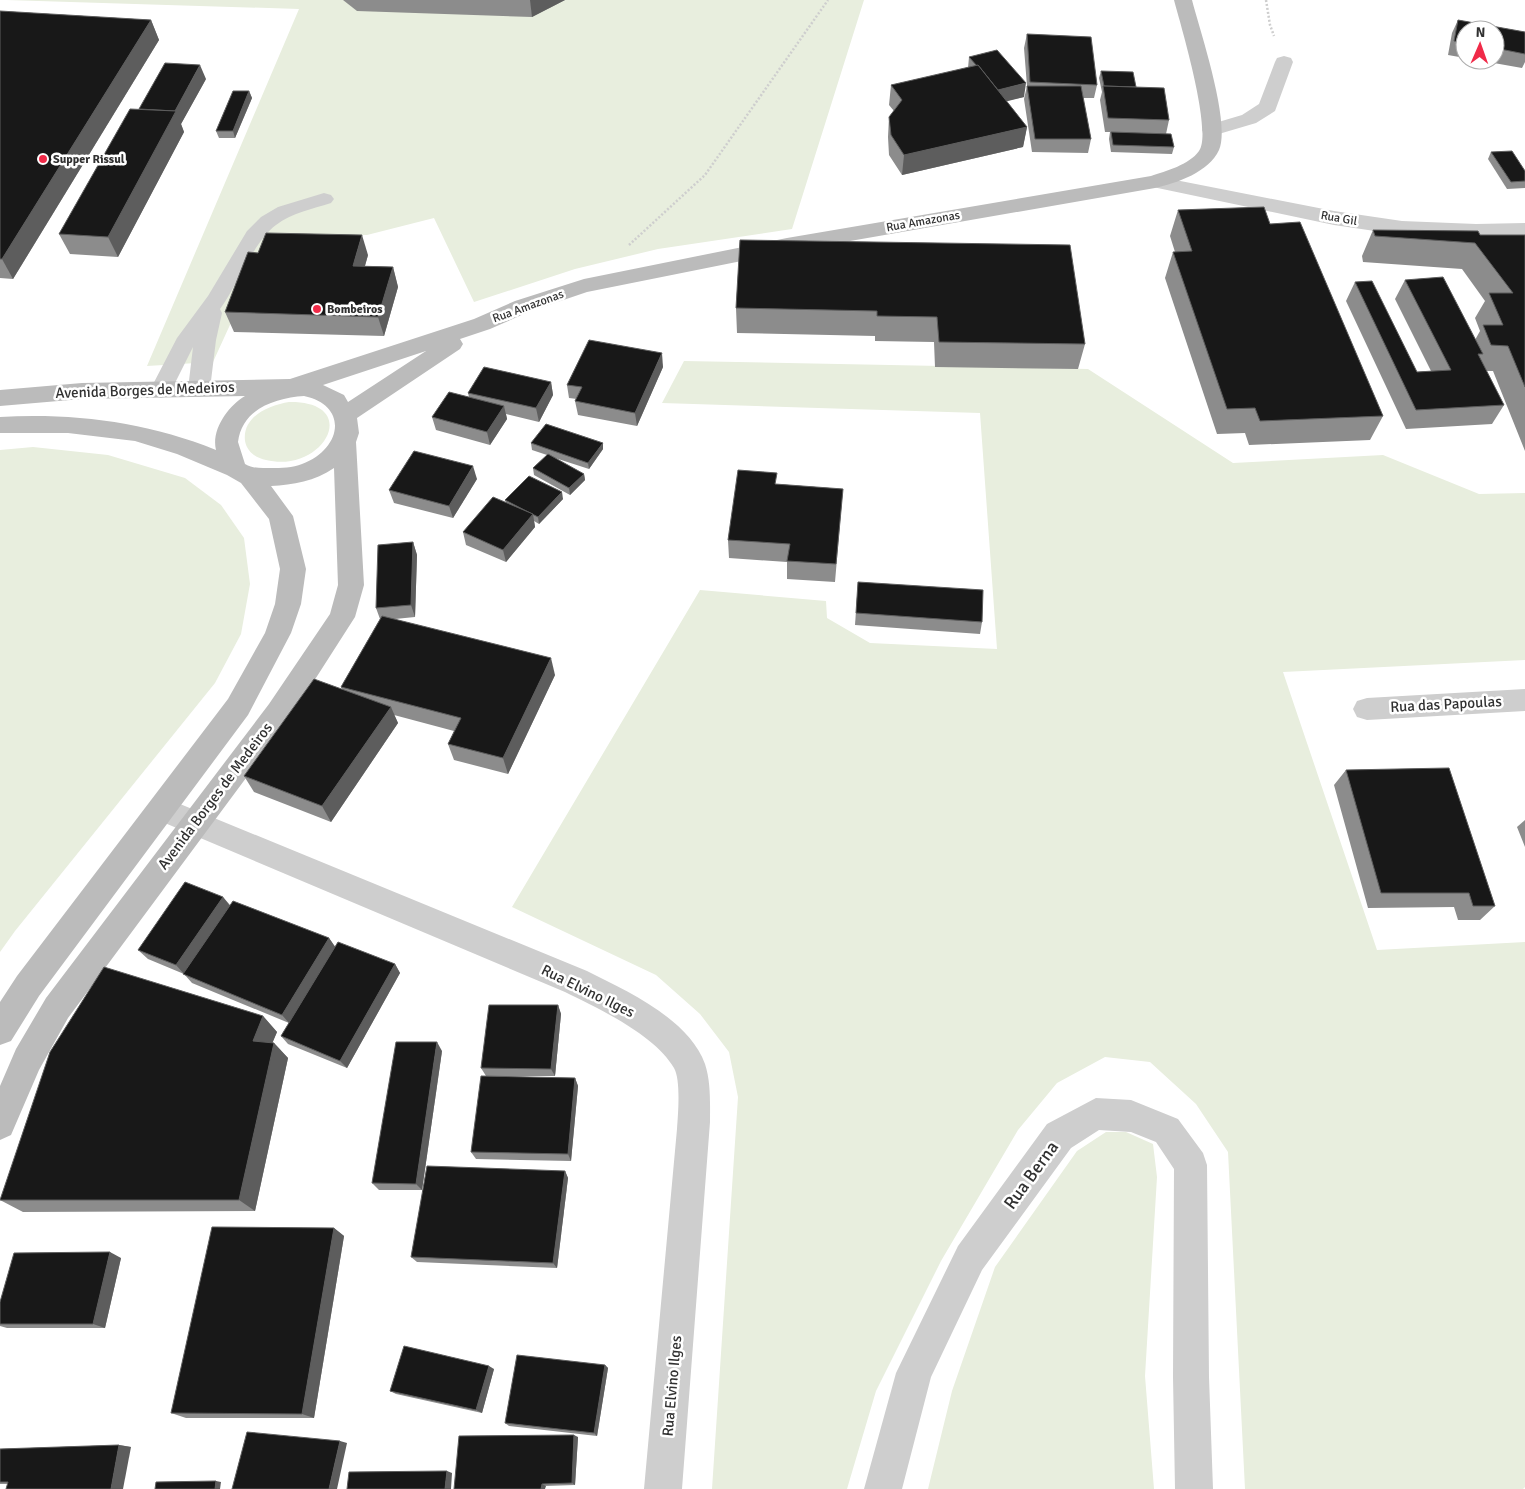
<svg xmlns="http://www.w3.org/2000/svg" width="1525" height="1489" font-family="Signika,sans-serif">
	<style>
		.green { fill: #e8eede }
		.lines { fill: none; stroke-linecap: round; stroke-linejoin: round }
		.path { stroke: #cecece; stroke-width: 2.5; stroke-dasharray: 2 2; stroke-linecap: butt }
		.service { fill: #cecece; fill-rule: evenodd }
		.minor { fill: #cecece; fill-rule: evenodd }
		.secondary { fill: #bbb; fill-rule: evenodd }
		.wall { fill: #8c8c8c }
		.shaded-wall { fill: #5d5d5d }
		.building { fill: #181818; stroke: #5d5d5d }
		.poi-dot { fill: #f02a48; stroke: #fff; stroke-width: 2 }
		.labels { text-anchor: middle; stroke-width: 5; stroke-linejoin: round; paint-order: stroke }
		.far-poi-label { font-size: 12px; font-weight: bold; fill: #313131; stroke: #fff; text-anchor: start }
		.far-street-label { font-size: 12px; fill: #313131; stroke: #fff }
		.street-label { font-size: 15px; fill: #313131; stroke: #fff }
		.near-street-label { font-size: 18px; fill: #313131; stroke: #fff }
	</style>
	<rect width="100%" height="100%" fill="#fff"/>
	<!-- green -->
	<g class="green">
		<polygon points="6,0 864,0 792,229 658,249 575,269 474,302 434,218 367,235 283,235 262,255 213,362 147,366 299,9"/>
		<polygon points="684,361 1088,369 1233,463 1383,455 1479,494 1525,493 1525,660 1283,672 1377,950 1525,942 1525,1487 1523,1489 1245,1489 1228,1152 1196,1104 1150,1062 1105,1057 1057,1083 1018,1130 941,1261 876,1391 847,1489 712,1489 738,1097 729,1052 700,1014 656,975 512,907 700,590 826,601 827,618 870,643 997,649 980,413 662,403"/>
		<path d="M289,402C363,401 324,474 266,460C256,458 247,452 245,441C242,416 270,405 289,402Z"/>
		<polygon points="33,447 108,455 185,478 221,505 244,538 250,584 241,634 215,683 15,931 0,952 0,450"/>
		<polygon points="1106,1132 1126,1132 1153,1144 1157,1177 1145,1376 1154,1489 928,1489 952,1391 995,1267 1077,1151"/>
	</g>
	<g class="lines">
		<!-- path -->
		<g class="path">
			<polyline points="1266,0 1270,25 1274,36"/>
			<polyline points="629,245 705,175 828,0"/>
		</g>
		<!-- service -->
		<path class="service" d="M324,193L331,195L334,199L331,203C312,209 292,213 276,225C254,241 237,286 220,309L222,313L216,340L210,389L207,394L199,397L191,394L188,389L193,347L169,395L161,398L153,395L150,390L177,338L208,296L247,231L261,217L278,207Z"/>
		<!-- minor -->
		<g class="minor">
			<polygon points="1284,56 1291,58 1293,62 1275,111 1256,123 1212,136 1205,134 1202,130 1205,126 1242,115 1259,104 1275,62 1277,58"/>
			<polygon points="1155,176 1334,211 1402,221 1476,224 1525,223 1525,237 1476,238 1402,235 1334,225 1148,186 1145,182 1148,178"/>
			<polygon points="1525,689 1525,711 1367,720 1357,717 1353,709 1357,701 1367,698"/>
			<path d="M163,797L587,971C627,991 689,1019 705,1064C711,1082 710,1103 710,1122L682,1489H644L677,1129C678,1114 681,1080 674,1068C655,1035 598,1008 565,992L153,818L149,809L153,800Z"/>
			<polygon points="1096,1098 1131,1100 1178,1119 1203,1153 1207,1165 1209,1377 1213,1489 1175,1489 1173,1377 1174,1169 1156,1142 1131,1132 1099,1130 1071,1148 982,1270 931,1377 902,1489 864,1489 896,1373 958,1246 1047,1124"/>
		</g>
		<!-- secondary -->
		<path class="secondary" d="M1174,0H1192C1200,31 1231,123 1219,150C1209,172 1177,183 1155,188L787,252L587,292L531,311L490,329L460,339L463,344L460,349L357,418L359,433L356,442L364,585L355,617L289,720L68,1018L39,1070L11,1135L0,1140V1086L16,1049L46,998L269,704L330,614L338,585L334,468C315,481 293,485 271,486L293,516L306,569L301,604L291,633L248,715L39,996L11,1041L0,1045V1002L17,976L228,699L265,633L275,604L280,569L269,519L241,483L227,475L177,454L135,441L68,433H0V417C75,413 146,422 216,450C211,430 228,406 245,396L82,399L0,406V390L82,383L290,379L474,319L515,301L584,279L787,238L1151,176C1166,171 1189,165 1199,151C1213,132 1181,26 1174,0ZM426,351L348,402L344,395L323,385ZM304,396C350,406 341,450 302,464C293,468 281,468 271,468C261,468 254,469 245,464L238,442C242,409 275,398 304,396Z"/>
	</g>
	<!-- wall -->
	<g class="wall">
		<polygon points="343,0 565,0 532,17 357,11"/>
		<polygon points="0,11 151,20 159,40 13,279 0,278"/>
		<polygon points="1458,20 1525,32 1525,62 1522,68 1477,60 1495,60 1495,30 1465,30 1465,58 1448,55 1452,33"/>
		<polygon points="1027,34 1097,85 1094,98 1083,98 1091,139 1088,153 1032,152 1024,99 1027,86 1024,48"/>
		<polygon points="969,57 1024,97 1006,101 1027,127 1023,147 902,175 889,155 888,137 889,117 894,111 889,105 891,85 968,68"/>
		<polygon points="1101,71 1136,87 1169,120 1166,134 1174,147 1172,154 1111,152 1109,139 1110,132 1105,132 1100,100 1102,92 1099,78"/>
		<polygon points="206,79 181,124 184,132 118,257 70,254 59,234 139,109"/>
		<polygon points="249,91 252,98 235,138 219,138 216,131"/>
		<polygon points="1491,152 1525,171 1525,188 1507,189 1488,159"/>
		<polygon points="1178,210 1270,224 1383,416 1370,440 1249,445 1245,433 1217,434 1165,278 1173,252 1175,252 1170,236"/>
		<polygon points="1373,230 1480,235 1525,235 1525,451 1493,371 1486,371 1504,405 1492,424 1406,429 1346,301 1355,282 1417,372 1431,371 1395,299 1405,280 1475,340 1480,331 1475,318 1485,301 1462,269 1363,262 1362,256"/>
		<polygon points="740,240 1085,344 1078,369 935,367 934,342 875,341 875,336 737,333 736,308"/>
		<polygon points="368,255 365,266 393,267 398,287 384,336 234,332 225,312"/>
		<polygon points="663,367 637,426 578,415 575,401 577,399 569,398 567,385"/>
		<polygon points="551,382 553,395 539,422 506,414 507,419 490,445 436,430 432,417 469,397 468,393"/>
		<polygon points="531,443 603,449 589,469 552,457 584,474 585,480 570,495 534,475 533,468 547,455 532,450"/>
		<polygon points="477,479 453,518 394,503 389,490"/>
		<polygon points="777,484 843,489 835,582 787,579 787,562 729,558 728,540"/>
		<polygon points="563,499 539,524 534,521 535,527 506,562 466,545 463,532 506,503 505,500"/>
		<polygon points="413,542 417,555 415,617 395,619 555,675 508,774 454,760 448,744 454,731 394,715 398,723 331,822 254,792 244,776 342,689 341,687 380,619 376,608"/>
		<polygon points="858,582 982,622 980,634 855,625"/>
		<polygon points="1346,770 1495,906 1480,920 1458,920 1454,907 1368,908 1334,785"/>
		<polygon points="1525,820 1525,847 1517,827"/>
		<polygon points="223,897 230,905 329,938 335,947 395,964 400,973 347,1068 288,1044 281,1036 289,1023 192,983 184,974 148,959 138,950"/>
		<polygon points="558,1005 561,1014 555,1076 486,1076 481,1068"/>
		<polygon points="263,1016 277,1032 272,1043 274,1043 288,1058 255,1211 23,1212 0,1200"/>
		<polygon points="442,1051 422,1190 379,1190 372,1183"/>
		<polygon points="575,1078 578,1086 571,1161 476,1159 471,1152"/>
		<polygon points="565,1171 568,1178 557,1268 417,1262 411,1257"/>
		<polygon points="334,1228 344,1236 314,1418 186,1418 171,1413"/>
		<polygon points="121,1258 105,1328 7,1328 0,1326 0,1302"/>
		<polygon points="605,1365 608,1368 597,1436 509,1426 505,1423"/>
		<polygon points="494,1369 482,1413 396,1394 390,1391"/>
		<polygon points="578,1437 575,1485 454,1489"/>
		<polygon points="119,1445 131,1447 7,1484 0,1484 0,1449"/>
	</g>
	<!-- shaded-wall -->
	<g class="shaded-wall">
		<polygon points="530,0 565,0 532,17"/>
		<polygon points="151,20 159,40 13,279 2,259"/>
		<polygon points="200,65 206,79 181,124 184,132 118,257 108,237 173,115"/>
		<polygon points="1026,83 1024,97 996,104 998,90"/>
		<polygon points="249,91 252,98 235,138 233,131"/>
		<polygon points="1027,127 1023,147 902,175 904,155"/>
		<polygon points="362,235 368,255 359,286 353,266"/>
		<polygon points="393,267 398,287 384,336 378,317"/>
		<polygon points="662,353 663,367 637,426 635,413"/>
		<polygon points="551,382 553,395 539,422 536,408"/>
		<polygon points="504,406 507,419 490,445 487,432"/>
		<polygon points="603,443 603,449 589,469 588,463"/>
		<polygon points="473,466 477,479 453,518 449,506"/>
		<polygon points="584,474 585,480 570,495 569,488"/>
		<polygon points="562,492 563,499 539,524 538,517"/>
		<polygon points="533,514 535,527 506,562 503,550"/>
		<polygon points="413,542 417,555 415,617 411,605"/>
		<polygon points="551,658 555,675 508,774 503,758"/>
		<polygon points="391,707 398,723 331,822 322,806"/>
		<polygon points="223,897 230,906 184,974 176,965"/>
		<polygon points="329,938 336,948 289,1023 282,1015"/>
		<polygon points="395,964 400,973 347,1068 340,1061"/>
		<polygon points="558,1005 561,1014 555,1076 551,1069"/>
		<polygon points="263,1016 277,1032 267,1056 253,1041"/>
		<polygon points="437,1042 442,1051 422,1190 416,1184"/>
		<polygon points="274,1043 288,1058 255,1211 239,1200"/>
		<polygon points="575,1078 578,1086 571,1161 568,1154"/>
		<polygon points="565,1171 568,1178 557,1268 553,1263"/>
		<polygon points="334,1228 344,1236 314,1418 302,1414"/>
		<polygon points="110,1252 121,1258 105,1328 93,1324"/>
		<polygon points="605,1365 608,1368 597,1436 594,1433"/>
		<polygon points="489,1366 494,1369 482,1413 476,1410"/>
		<polygon points="574,1435 578,1437 575,1485 572,1483"/>
		<polygon points="340,1441 347,1443 337,1489 329,1489"/>
		<polygon points="119,1445 131,1447 123,1489 111,1489"/>
		<polygon points="447,1471 452,1473 451,1489 445,1489"/>
		<polygon points="216,1481 221,1482 220,1489 215,1489"/>
		<polygon points="542,1484 546,1486 545,1489 541,1489"/>
	</g>
	<!-- building -->
	<g class="building">
		<polygon points="0,11 151,20 2,259 0,259"/>
		<polygon points="1458,20 1525,32 1525,54 1495,48 1495,30 1465,30 1465,43 1454,41"/>
		<polygon points="1027,34 1091,37 1097,85 1030,82"/>
		<polygon points="997,50 1026,83 998,90 978,65 977,66 969,57"/>
		<polygon points="165,63 200,65 175,111 139,109"/>
		<polygon points="978,65 1027,127 904,155 891,135 889,117 902,100 891,85"/>
		<polygon points="1101,71 1133,72 1136,87 1104,86"/>
		<polygon points="1027,86 1081,86 1091,139 1035,139"/>
		<polygon points="1103,86 1164,88 1169,120 1108,118"/>
		<polygon points="233,91 249,91 233,131 216,131"/>
		<polygon points="130,109 176,111 108,237 59,234"/>
		<polygon points="1111,132 1171,134 1174,147 1113,145"/>
		<polygon points="1512,151 1525,171 1525,181 1511,182 1491,152"/>
		<polygon points="1264,207 1270,224 1300,222 1383,416 1260,421 1255,408 1227,409 1173,252 1192,251 1178,210"/>
		<polygon points="1373,230 1478,231 1480,235 1525,235 1525,387 1508,346 1491,345 1483,325 1503,325 1489,293 1513,293 1475,243 1375,236"/>
		<polygon points="266,233 362,235 353,266 393,267 378,317 225,312 248,252 258,253"/>
		<polygon points="740,240 1070,245 1085,344 939,342 937,317 877,316 877,311 736,308"/>
		<polygon points="1443,277 1483,354 1478,354 1504,405 1416,410 1355,282 1372,281 1417,372 1451,370 1405,280"/>
		<polygon points="589,340 662,353 635,413 575,401 582,387 567,385"/>
		<polygon points="484,367 551,382 536,408 468,393"/>
		<polygon points="449,392 504,406 487,432 432,417"/>
		<polygon points="546,424 603,443 588,463 531,443"/>
		<polygon points="414,451 473,466 449,506 389,490"/>
		<polygon points="548,454 584,474 569,488 533,468"/>
		<polygon points="738,470 777,473 775,484 843,489 836,564 787,561 790,544 728,540"/>
		<polygon points="529,476 562,492 538,517 505,500"/>
		<polygon points="493,497 533,514 503,550 463,532"/>
		<polygon points="413,542 411,605 376,608 378,545"/>
		<polygon points="858,582 983,590 982,622 856,613"/>
		<polygon points="382,616 551,658 503,758 448,744 461,718 341,687"/>
		<polygon points="314,679 391,707 322,806 244,776"/>
		<polygon points="1449,768 1495,906 1473,906 1469,893 1381,893 1346,770"/>
		<polygon points="185,882 223,897 176,965 138,950"/>
		<polygon points="233,901 329,938 282,1015 183,974"/>
		<polygon points="338,942 395,964 340,1061 281,1036"/>
		<polygon points="104,967 263,1016 253,1041 274,1043 239,1200 0,1200 50,1052"/>
		<polygon points="489,1005 558,1005 551,1069 481,1068"/>
		<polygon points="396,1042 437,1042 416,1184 372,1183"/>
		<polygon points="481,1076 575,1078 568,1154 471,1152"/>
		<polygon points="427,1166 565,1171 553,1263 411,1257"/>
		<polygon points="212,1227 334,1228 302,1414 171,1413"/>
		<polygon points="110,1252 93,1324 0,1324 0,1302 14,1253"/>
		<polygon points="404,1346 489,1366 476,1410 390,1391"/>
		<polygon points="517,1355 605,1365 594,1433 505,1423"/>
		<polygon points="247,1432 340,1441 329,1489 232,1489"/>
		<polygon points="574,1435 572,1483 542,1484 541,1489 454,1489 459,1436"/>
		<polygon points="119,1445 111,1489 6,1489 8,1482 0,1482 0,1449"/>
		<polygon points="447,1471 445,1489 347,1489 349,1472"/>
		<polygon points="216,1481 215,1489 155,1489 156,1482"/>
	</g>
	<!-- markers -->
	<g class="poi-dot">
		<circle cx="43" cy="159" r="5"/>
		<circle cx="317" cy="309" r="5"/>
	</g>
	<g class="labels">
		<!-- far-poi labels -->
		<g class="far-poi-label">
			<text x="53" y="163">Supper Rissul</text>
			<text x="327" y="313">Bombeiros</text>
		</g>
		<!-- far-street labels -->
		<g class="far-street-label">
			<text transform="translate(1339 218) rotate(10)" y="4">Rua Gil</text>
			<text transform="translate(923 221) rotate(-10)" y="4">Rua Amazonas</text>
			<text transform="translate(528 306) rotate(-20)" y="4">Rua Amazonas</text>
		</g>
		<!-- street labels -->
		<g class="street-label">
			<text transform="translate(145 390) rotate(-2)" y="5">Avenida Borges de Medeiros</text>
			<text transform="translate(1446 704) rotate(-3)" y="5">Rua das Papoulas</text>
			<text transform="translate(215 796) rotate(-53)" y="5">Avenida Borges de Medeiros</text>
			<text transform="translate(588 991) rotate(26)" y="5">Rua Elvino Ilges</text>
			<text transform="translate(672 1386) rotate(-85)" y="5">Rua Elvino Ilges</text>
		</g>
		<!-- near-street labels -->
		<g class="near-street-label">
			<text transform="translate(1031 1175) rotate(-54)" y="6">Rua Berna</text>
		</g>
	</g>
	<!-- north arrow -->
	<g transform="translate(1480 45) rotate(2)"><circle r="24" fill="#ffffff" stroke="#adadad"/>
	<path d="M0-4L9 19L0 12L-9 19Z" fill="#f02a48"/>
	<text y="-8" font-size="14" font-weight="bold" text-anchor="middle" fill="#313131">N</text>
	</g>
</svg>
